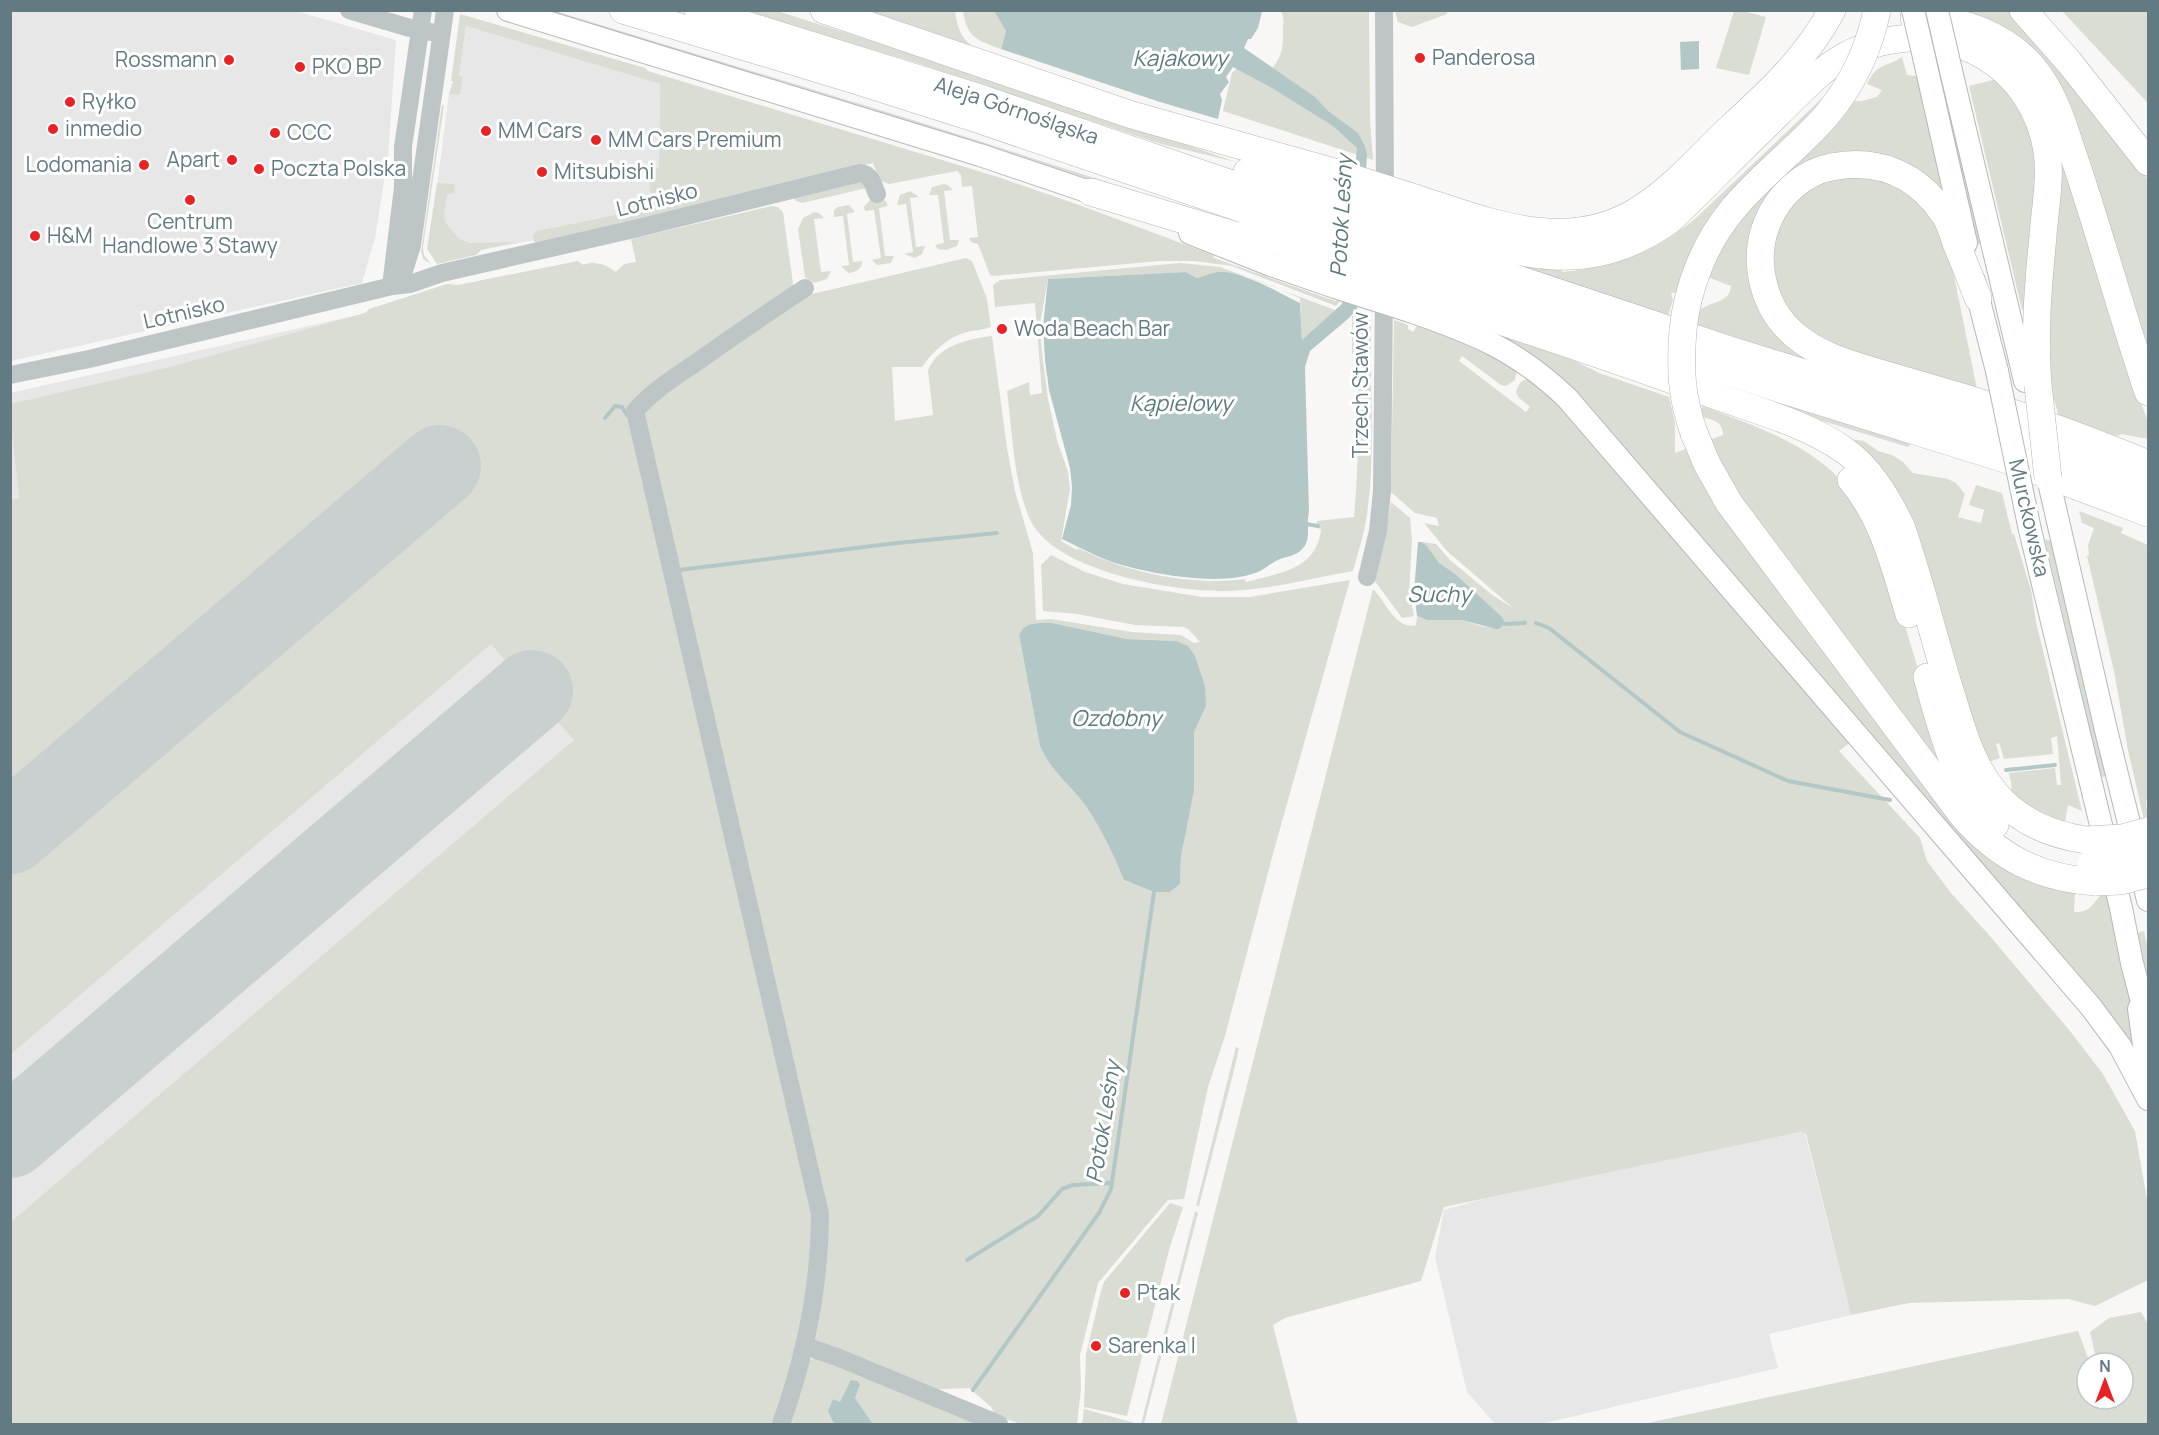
<svg xmlns="http://www.w3.org/2000/svg" width="2159" height="1435" font-family="Manrope,sans-serif">
	<style>
		.built { fill: #e6e7e6 }
		.green { fill: #d9ddd4; fill-rule: evenodd }
		.water { fill: #b4c7c7 }
		.lines { fill: none; stroke-linecap: round; stroke-linejoin: round }
		.stream { stroke: #b4c7c7; stroke-width: 4 }
		.runway { stroke: #cad0d0; stroke-width: 82 }
		.major-casing { stroke: #b2b9bc; stroke-width: 24 }
		.highway-casing { stroke: #b1b8ba; stroke-width: 28 }
		.minor { stroke: #bec5c7; stroke-width: 18 }
		.major { stroke: #fff; stroke-width: 22 }
		.highway { stroke: #fff; stroke-width: 27 }
		.major-bridge-casing { stroke: #b2b9bc; stroke-width: 24; stroke-linecap: butt }
		.highway-bridge-casing { stroke: #b1b8ba; stroke-width: 28; stroke-linecap: butt }
		.major-bridge { stroke: #fff; stroke-width: 22 }
		.highway-bridge { stroke: #fff; stroke-width: 27 }
		.poi-dot { fill: #e92325; stroke: #fff; stroke-width: 2 }
		.labels { text-anchor: middle; stroke-width: 6; stroke-linejoin: round; paint-order: stroke }
		.poi-label { font-size: 21px; fill: #627a81; stroke: #fff; text-anchor: start }
		.street-label { font-size: 21px; fill: #627a81; stroke: #fff }
		.water-label { font-size: 22px; font-style: italic; fill: #5d7b7c; stroke: #fff }
	</style>
	<rect width="100%" height="100%" fill="#f8f7f5"/>
	<!-- built -->
	<g class="built">
		<polygon points="10,11 296,11 396,40 388,157 375,238 362,283 11,361"/>
		<polygon points="466,26 660,84 659,166 648,176 653,207 551,228 551,237 481,250 476,255 431,231 449,94 460,94 463,78 459,76"/>
		<polygon points="594,262 742,1309 11,1424 10,393"/>
		<polygon points="1802,1132 1805,1134 1851,1315 1769,1334 1778,1368 1541,1424 1495,1424 1467,1392 1435,1257 1444,1210 1487,1198"/>
	</g>
	<!-- green -->
	<g class="green">
		<polygon points="532,11 555,11 916,121 1107,182 1178,208"/>
		<polygon points="744,11 777,11 1059,100 1236,162 1161,144 913,62"/>
		<path d="M850,11H955C957,26 960,37 973,47Z"/>
		<path d="M963,11H994L1006,31L1001,49C977,40 967,38 963,11Z"/>
		<path d="M1281,11H1369L1370,119L1373,160L1223,111L1232,73L1240,65L1260,79C1278,64 1283,57 1283,34C1282,22 1286,24 1281,11Z"/>
		<polygon points="1395,11 1447,11 1447,14 1412,27 1398,22"/>
		<polygon points="1734,11 1743,11 1766,17 1749,75 1716,68"/>
		<polygon points="1972,11 2013,11 2148,179 2148,375 2065,112 1968,14"/>
		<polygon points="2062,11 2148,11 2148,105 2146,101"/>
		<polygon points="460,14 645,68 648,71 998,177 1082,206 1213,255 1214,258 1335,301 1341,300 1336,306 1232,266 1194,261 1159,261 994,276 990,275 978,244 971,242 969,238 978,237 972,186 962,187 961,175 957,171 889,184 879,180 873,163 542,243 534,242 533,235 537,231 653,207 648,176 659,166 660,84 466,26 459,76 463,77 460,95 449,94 453,81 451,81"/>
		<path d="M1902,57L1907,75L1916,76L1920,86L1951,211L1920,176L1795,175L1755,291L1867,375L1806,360L1692,323C1695,316 1697,311 1703,308C1714,301 1730,302 1731,286L1705,276L1727,234L1853,101H1862L1877,97L1882,90L1867,84C1878,61 1887,68 1902,57Z"/>
		<polygon points="1932,58 1940,60 1983,243 1976,245"/>
		<polygon points="1997,79 2017,104 2030,135 2034,152 2036,174 2025,306 2022,310 1969,86"/>
		<path d="M1836,85L1679,292L1671,293L1673,300L1668,316L1457,245L1561,266L1562,272C1619,266 1650,254 1695,219Z"/>
		<polygon points="442,105 444,106 423,247 424,255 431,264 423,259 421,252"/>
		<polygon points="2061,155 2133,384 2148,421 2148,439 2121,434 2118,436 2104,434 2060,420 2051,390 2047,356"/>
		<polygon points="1847,173 1906,185 1946,236 1978,394 1809,336 1773,293 1772,236 1801,190"/>
		<polygon points="858,181 863,182 867,188 802,203 796,201 794,198"/>
		<polygon points="437,183 454,184 455,192 447,195 444,214 445,222 459,239 469,243 516,242 481,250 476,255 437,264 427,249"/>
		<polygon points="944,184 948,185 953,190 944,191 950,240 959,240 957,246 946,250 938,249 935,245 944,243 938,195 929,195 932,187"/>
		<polygon points="910,191 919,197 910,198 916,247 925,246 922,254 915,258 904,254 913,252 906,204 897,205 900,195"/>
		<polygon points="878,198 886,201 888,206 879,208 885,256 894,256 891,263 877,265 872,260 881,258 874,210 865,211 864,207 870,200"/>
		<path d="M849,205L855,212L847,214L853,262L862,261C862,270 855,272 848,273L841,266L849,265L843,216L834,217V210L838,207Z"/>
		<path d="M772,206L778,207L783,212L795,298L966,258L972,261L987,299L991,327C983,330 975,330 967,332C948,337 933,351 922,367H892L895,421L933,415L928,370C939,345 968,339 992,336L1007,448L1015,491L1033,553L1036,620L1051,619L1132,632L1181,635L1194,643L1200,642L1188,629L1183,627L1135,625L1077,614L1043,611L1041,565L1051,555L1085,572L1123,584L1202,597H1250L1350,580L1274,850L1225,1036L1208,1087L1184,1199L1168,1200L1098,1283L1080,1355L1081,1389L1077,1424H1021L996,1416L991,1407L969,1388L924,1390L812,1340L775,1424H11V1222L574,740L491,644L11,1054V873L466,485L427,438L11,795L10,500L19,498L11,422V404L174,366L365,313L369,309L447,284L458,285L578,261L583,265C597,261 605,264 616,272L624,264L636,262L631,239ZM1040,623H1052L1127,639L1176,641L1206,706L1194,732V791L1181,857L1180,884L1170,892H1154L1124,880C1113,854 1101,828 1085,805C1069,783 1052,773 1040,746L1019,635Z"/>
		<polygon points="814,212 819,213 824,218 814,219 821,272 831,271 827,279 814,283 805,277 798,229 803,218"/>
		<path d="M1180,263L1220,267L1335,310L1331,316L1302,340L1300,298C1264,284 1237,265 1197,278L1186,272L1048,279L1040,324L1042,353L1048,399L1057,440L1068,472L1070,489L1061,541L1077,550L1078,548C1128,573 1189,586 1245,579L1246,582C1279,573 1317,570 1321,529L1317,528V521L1354,517C1357,485 1358,454 1358,423C1358,401 1360,378 1353,358L1371,360C1371,415 1375,472 1365,526C1362,541 1357,556 1353,571C1313,578 1272,589 1231,591C1179,593 1062,573 1033,525C1014,492 1012,429 1007,391L1029,382L1030,395L1042,393L1035,303L995,307L993,285L1000,280Z"/>
		<path d="M1420,302L1563,355L1599,373L1669,397L1675,423V453L1692,446L1946,804L2075,892L2074,912C2095,913 2092,899 2106,892L2129,986L2145,1076L1606,427Z"/>
		<polygon points="1352,316 1369,319 1371,321 1371,357 1352,354"/>
		<path d="M1394,320L1408,325V329L1413,332L1417,326L1455,338L1517,368L1515,380L1506,386L1501,385L1462,356L1459,361L1526,412L1530,407L1518,397L1516,392C1523,369 1537,383 1549,393L1852,741L1839,751L1920,838L1927,861L1951,893L1989,935L2070,1031L2103,1074L2135,1131L2148,1205V1280L2095,1306L2068,1299L1909,1303L1851,1315L1806,1134L1801,1132L1444,1207L1421,1281L1285,1318L1273,1325L1298,1424H1161L1373,589C1386,601 1395,630 1416,625L1417,616L1427,620H1462L1481,626L1499,629L1505,624L1503,618C1482,600 1461,582 1440,564C1433,557 1430,548 1422,542L1436,544L1450,560L1491,594L1513,608L1447,551L1424,523L1439,526L1437,518L1415,513L1391,492Z"/>
		<polygon points="1690,372 1810,413 1909,441 1910,444 1908,447 1806,416"/>
		<path d="M1702,406C1784,437 1844,455 1880,543L1945,758C1974,828 2016,862 2092,869L2093,876C2045,872 2008,854 1974,819L1726,485L1708,452L1710,451L1709,440L1723,435C1723,421 1713,420 1701,417Z"/>
		<polygon points="1849,439 1864,441 1878,451 1892,455 1903,462 1913,473 1948,479 1956,483 1965,494 1958,517 1981,523 1984,510 1969,505 1976,485 2002,493 2012,534 2014,534 2031,590 2036,622 2082,811 2068,805 2065,822 2053,824 2008,791 2012,788 2009,773 2055,768 2057,785 2061,785 2057,736 2051,738 2053,754 2004,759 1999,743 1996,744 2000,758 1986,763"/>
		<polygon points="1391,502 1410,518 1412,541 1409,592 1414,616 1402,618 1375,581 1385,540"/>
		<polygon points="2079,511 2123,528 2121,533 2148,545 2148,797 2146,802 2148,819 2144,820 2128,750 2114,671 2087,556 2089,555 2088,545 2094,528 2082,523"/>
		<polygon points="2045,539 2054,542 2108,776 2101,777"/>
		<polygon points="2144,931 2148,950 2148,980 2137,933"/>
		<polygon points="1236,1047 1239,1048 1234,1070 1199,1206 1196,1206"/>
		<polygon points="1170,1203 1183,1207 1169,1250 1127,1416 1084,1407 1086,1354 1101,1291 1104,1282"/>
		<polygon points="1195,1211 1198,1213 1148,1408 1144,1424 1141,1424"/>
		<polygon points="2141,1312 2148,1324 2148,1424 1643,1424 2078,1331 2090,1363 2087,1363 2087,1399 2123,1399 2123,1363 2097,1363 2090,1332 2109,1318"/>
		<polygon points="818,1356 986,1424 873,1424 855,1398 839,1402 833,1399 829,1411 834,1424 785,1424 807,1361"/>
		<polygon points="1084,1409 1135,1423 1135,1424 1082,1424"/>
	</g>
	<!-- water -->
	<g class="water">
		<path d="M994,11H1262L1258,28L1251,39H1248L1244,48L1315,97L1328,111L1358,133L1365,146L1367,155L1357,309L1349,318L1310,351L1305,367L1309,512C1306,525 1311,538 1304,547C1297,557 1285,556 1276,561C1270,564 1266,568 1260,571C1224,588 1149,574 1112,562C1095,556 1079,547 1062,539L1071,505L1072,487L1070,468L1049,390L1045,360L1043,326L1048,279L1186,272L1197,278C1205,276 1213,272 1220,272C1243,271 1279,293 1300,303L1302,340L1342,304L1357,148L1333,126L1272,88L1233,67L1226,77L1229,82L1220,94L1222,100L1218,119L1160,102L1001,49L1006,31Z"/>
		<polygon points="1699,41 1699,69 1681,70 1680,42"/>
		<polygon points="1418,542 1422,542 1427,546 1439,563 1455,574 1503,618 1505,624 1499,629 1496,629 1462,620 1427,620 1417,616 1414,592"/>
		<path d="M1040,623H1052L1127,639L1176,641L1188,646L1195,656L1205,686L1206,706L1194,732V791L1181,857L1180,884L1170,892H1154L1124,880C1113,854 1101,828 1085,805C1069,783 1052,773 1040,746L1019,635C1024,625 1030,624 1040,623Z"/>
		<polygon points="851,1380 857,1381 860,1384 855,1398 873,1424 834,1424 828,1411 833,1399 840,1402"/>
	</g>
	<g class="lines">
		<!-- stream -->
		<g class="stream">
			<polyline points="605,418 615,406 622,407 627,415"/>
			<polyline points="1306,524 1318,526"/>
			<polyline points="679,570 888,544 997,533"/>
			<polyline points="1536,623 1549,628 1680,732 1788,781 1890,800"/>
			<polyline points="1505,624 1525,623"/>
			<polyline points="2006,770 2055,765"/>
			<polyline points="967,1260 1038,1216 1062,1189 1073,1185 1111,1183"/>
			<polyline points="973,1390 1099,1213 1111,1189 1154,892"/>
		</g>
		<!-- runway -->
		<g class="runway">
			<polyline points="10,833 440,466"/>
			<polyline points="10,1137 532,691"/>
		</g>
		<!-- major casing -->
		<g class="major-casing">
			<g id="major">
				<polyline points="508,10 980,155 1107,198"/>
				<polyline points="1924,57 1966,243"/>
				<polyline points="1952,75 2025,381"/>
				<polyline points="1190,233 1271,265 1335,287"/>
				<polyline points="1974,281 1997,371"/>
				<path d="M1410,311C1474,333 1517,350 1567,398L2091,1007L2120,1046L2148,1099"/>
				<polyline points="2048,478 2106,730 2148,900"/>
				<polyline points="2030,530 2121,908 2132,963 2148,1025"/>
				<polyline points="2139,1009 2148,1074"/>
			</g>
		</g>
		<!-- highway casing -->
		<g class="highway-casing">
			<g id="highway">
				<polyline points="623,10 855,80 974,118 1335,240"/>
				<path id="s1" d="M698,10L983,99L1258,193L1335,217"/>
				<polyline points="824,10 1132,115 1334,172"/>
				<polyline points="2023,10 2069,62 2148,162"/>
				<path d="M1914,18C1961,18 2010,36 2038,74C2058,101 2066,135 2077,166C2102,241 2123,318 2148,392"/>
				<polyline points="1247,172 1334,193"/>
				<polyline points="1091,192 1267,245"/>
				<path d="M1409,196C1484,220 1566,257 1640,209C1673,188 1700,157 1728,130C1767,94 1807,58 1832,10"/>
				<path d="M1410,218C1503,249 1580,285 1670,220C1708,184 1743,147 1780,112C1800,92 1821,69 1845,56C1888,33 1942,31 1984,56C2018,76 2041,111 2047,151C2051,179 2045,208 2043,236C2038,286 2034,335 2038,385"/>
				<polyline points="1251,229 1334,266"/>
				<polyline points="1410,243 1727,349 2024,442 2148,488"/>
				<polyline points="1409,266 1777,388 2005,459 2148,513"/>
				<path d="M1409,291C1510,324 1611,357 1711,394C1755,410 1805,423 1844,450C1870,468 1887,498 1901,526C1919,578 1932,631 1948,684C1960,721 1969,762 1995,793C2018,821 2051,835 2086,840"/>
				<path d="M1978,298C1971,280 1964,262 1956,243C1953,234 1950,223 1944,214C1917,174 1878,158 1831,167C1802,173 1779,195 1768,221C1751,260 1763,309 1796,336C1821,357 1853,365 1883,374C1910,382 1938,390 1965,398C2028,417 2088,439 2148,464"/>
				<path d="M1694,433L1707,464L1729,503L1962,815C1999,858 2039,878 2096,882"/>
				<path d="M1851,480C1883,517 1895,568 1909,614"/>
				<path d="M1927,677C1942,729 1954,787 1995,825"/>
			</g>
		</g>
		<!-- minor -->
		<g class="minor">
			<polyline points="349,10 410,28 431,32"/>
			<polyline points="1384,10 1385,198"/>
			<polyline points="392,278 403,187 403,147 423,10"/>
			<polyline points="392,286 402,277 412,245 445,10"/>
			<path d="M10,375L89,359L392,286L410,284L442,273L634,229L860,173C871,174 873,184 877,194"/>
			<polyline points="1367,577 1378,531 1382,491 1384,291"/>
			<polyline points="805,1346 837,1357 999,1424"/>
			<path d="M781,1424C805,1357 820,1286 820,1214L635,411C652,391 675,377 697,362C733,336 769,312 805,288"/>
		</g>
		<!-- major -->
		<use href="#major" class="major"/>
		<!-- highway -->
		<use href="#highway" class="highway"/>
		<!-- major-bridge casing -->
		<g class="major-bridge-casing">
			<g id="major-bridge">
				<polyline points="1913,10 1924,57"/>
				<polyline points="1937,10 1952,75"/>
				<polyline points="1335,287 1410,311"/>
				<polyline points="1997,371 2030,530"/>
			</g>
		</g>
		<!-- highway-bridge casing -->
		<g class="highway-bridge-casing">
			<g id="highway-bridge">
				<polyline points="1334,172 1409,196"/>
				<polyline points="1334,193 1410,218"/>
				<polyline points="1335,217 1410,243"/>
				<polyline points="1335,240 1409,266"/>
				<polyline points="1334,266 1409,291"/>
				<polyline points="2038,385 2048,478"/>
				<path d="M1694,433C1681,396 1680,369 1683,330C1687,288 1705,242 1733,209C1761,175 1797,149 1826,116C1852,85 1869,50 1877,10"/>
				<polyline points="2086,840 2122,838 2148,831"/>
				<polyline points="2091,864 2124,861 2148,855"/>
				<polyline points="2096,882 2121,881 2148,874"/>
			</g>
		</g>
		<!-- major-bridge -->
		<use href="#major-bridge" class="major-bridge"/>
		<!-- highway-bridge -->
		<use href="#highway-bridge" class="highway-bridge"/>
	</g>
	<!-- markers -->
	<g class="poi-dot">
		<circle cx="1420" cy="58" r="6"/>
		<circle cx="229" cy="60" r="6"/>
		<circle cx="300" cy="67" r="6"/>
		<circle cx="70" cy="102" r="6"/>
		<circle cx="53" cy="129" r="6"/>
		<circle cx="486" cy="131" r="6"/>
		<circle cx="275" cy="133" r="6"/>
		<circle cx="596" cy="140" r="6"/>
		<circle cx="232" cy="160" r="6"/>
		<circle cx="144" cy="165" r="6"/>
		<circle cx="259" cy="169" r="6"/>
		<circle cx="542" cy="172" r="6"/>
		<circle cx="190" cy="200" r="6"/>
		<circle cx="35" cy="236" r="6"/>
		<circle cx="1002" cy="329" r="6"/>
		<circle cx="1125" cy="1293" r="6"/>
		<circle cx="1096" cy="1346" r="6"/>
	</g>
	<g class="labels">
		<!-- poi labels -->
		<g class="poi-label">
			<text x="1432" y="65">Panderosa</text>
			<text x="217" y="67" text-anchor="end">Rossmann</text>
			<text x="312" y="74">PKO BP</text>
			<text x="82" y="109">Ryłko</text>
			<text x="65" y="136">inmedio</text>
			<text x="498" y="138">MM Cars</text>
			<text x="287" y="140">CCC</text>
			<text x="608" y="147">MM Cars Premium</text>
			<text x="220" y="167" text-anchor="end">Apart</text>
			<text x="132" y="172" text-anchor="end">Lodomania</text>
			<text x="271" y="176">Poczta Polska</text>
			<text x="554" y="179">Mitsubishi</text>
			<text x="190" y="229" text-anchor="middle">Centrum<tspan x="190" dy="24">Handlowe 3 Stawy</tspan></text>
			<text x="47" y="243">H&amp;M</text>
			<text x="1014" y="336">Woda Beach Bar</text>
			<text x="1137" y="1300">Ptak</text>
			<text x="1108" y="1353">Sarenka I</text>
		</g>
		<!-- street labels -->
		<g class="street-label">
			<text dy="7" stroke="none"><textPath href="#s1" startOffset="334">Aleja Górnośląska</textPath></text>
			<text transform="translate(657 200) rotate(-14)" y="7">Lotnisko</text>
			<text transform="translate(184 313) rotate(-13)" y="7">Lotnisko</text>
			<text transform="translate(1361 385) rotate(-90)" y="7">Trzech Stawów</text>
			<text transform="translate(2029 518) rotate(77)" y="7">Murckowska</text>
		</g>
		<!-- water labels -->
		<g class="water-label">
			<text x="1180" y="66">Kajakowy</text>
			<text transform="translate(1341 216) rotate(-87)" y="8">Potok Leśny</text>
			<text x="1181" y="411">Kąpielowy</text>
			<text x="1439" y="602">Suchy</text>
			<text x="1116" y="726">Ozdobny</text>
			<text transform="translate(1103 1122) rotate(-81)" y="8">Potok Leśny</text>
		</g>
	</g>
	<!-- border -->
	<rect width="2159" height="1435" fill="none" stroke="#627a81" stroke-width="24"/>
	<!-- north arrow -->
	<g transform="translate(2105 1381)"><circle r="28" fill="#ffffff" stroke="#c0cacd" stroke-width="1.5"/>
	<path d="M0-4.5L10 22L0 15L-10 22Z" fill="#e92325"/>
	<text y="-9" font-size="16" font-weight="bold" text-anchor="middle" fill="#627a81">N</text>
	</g>
</svg>
